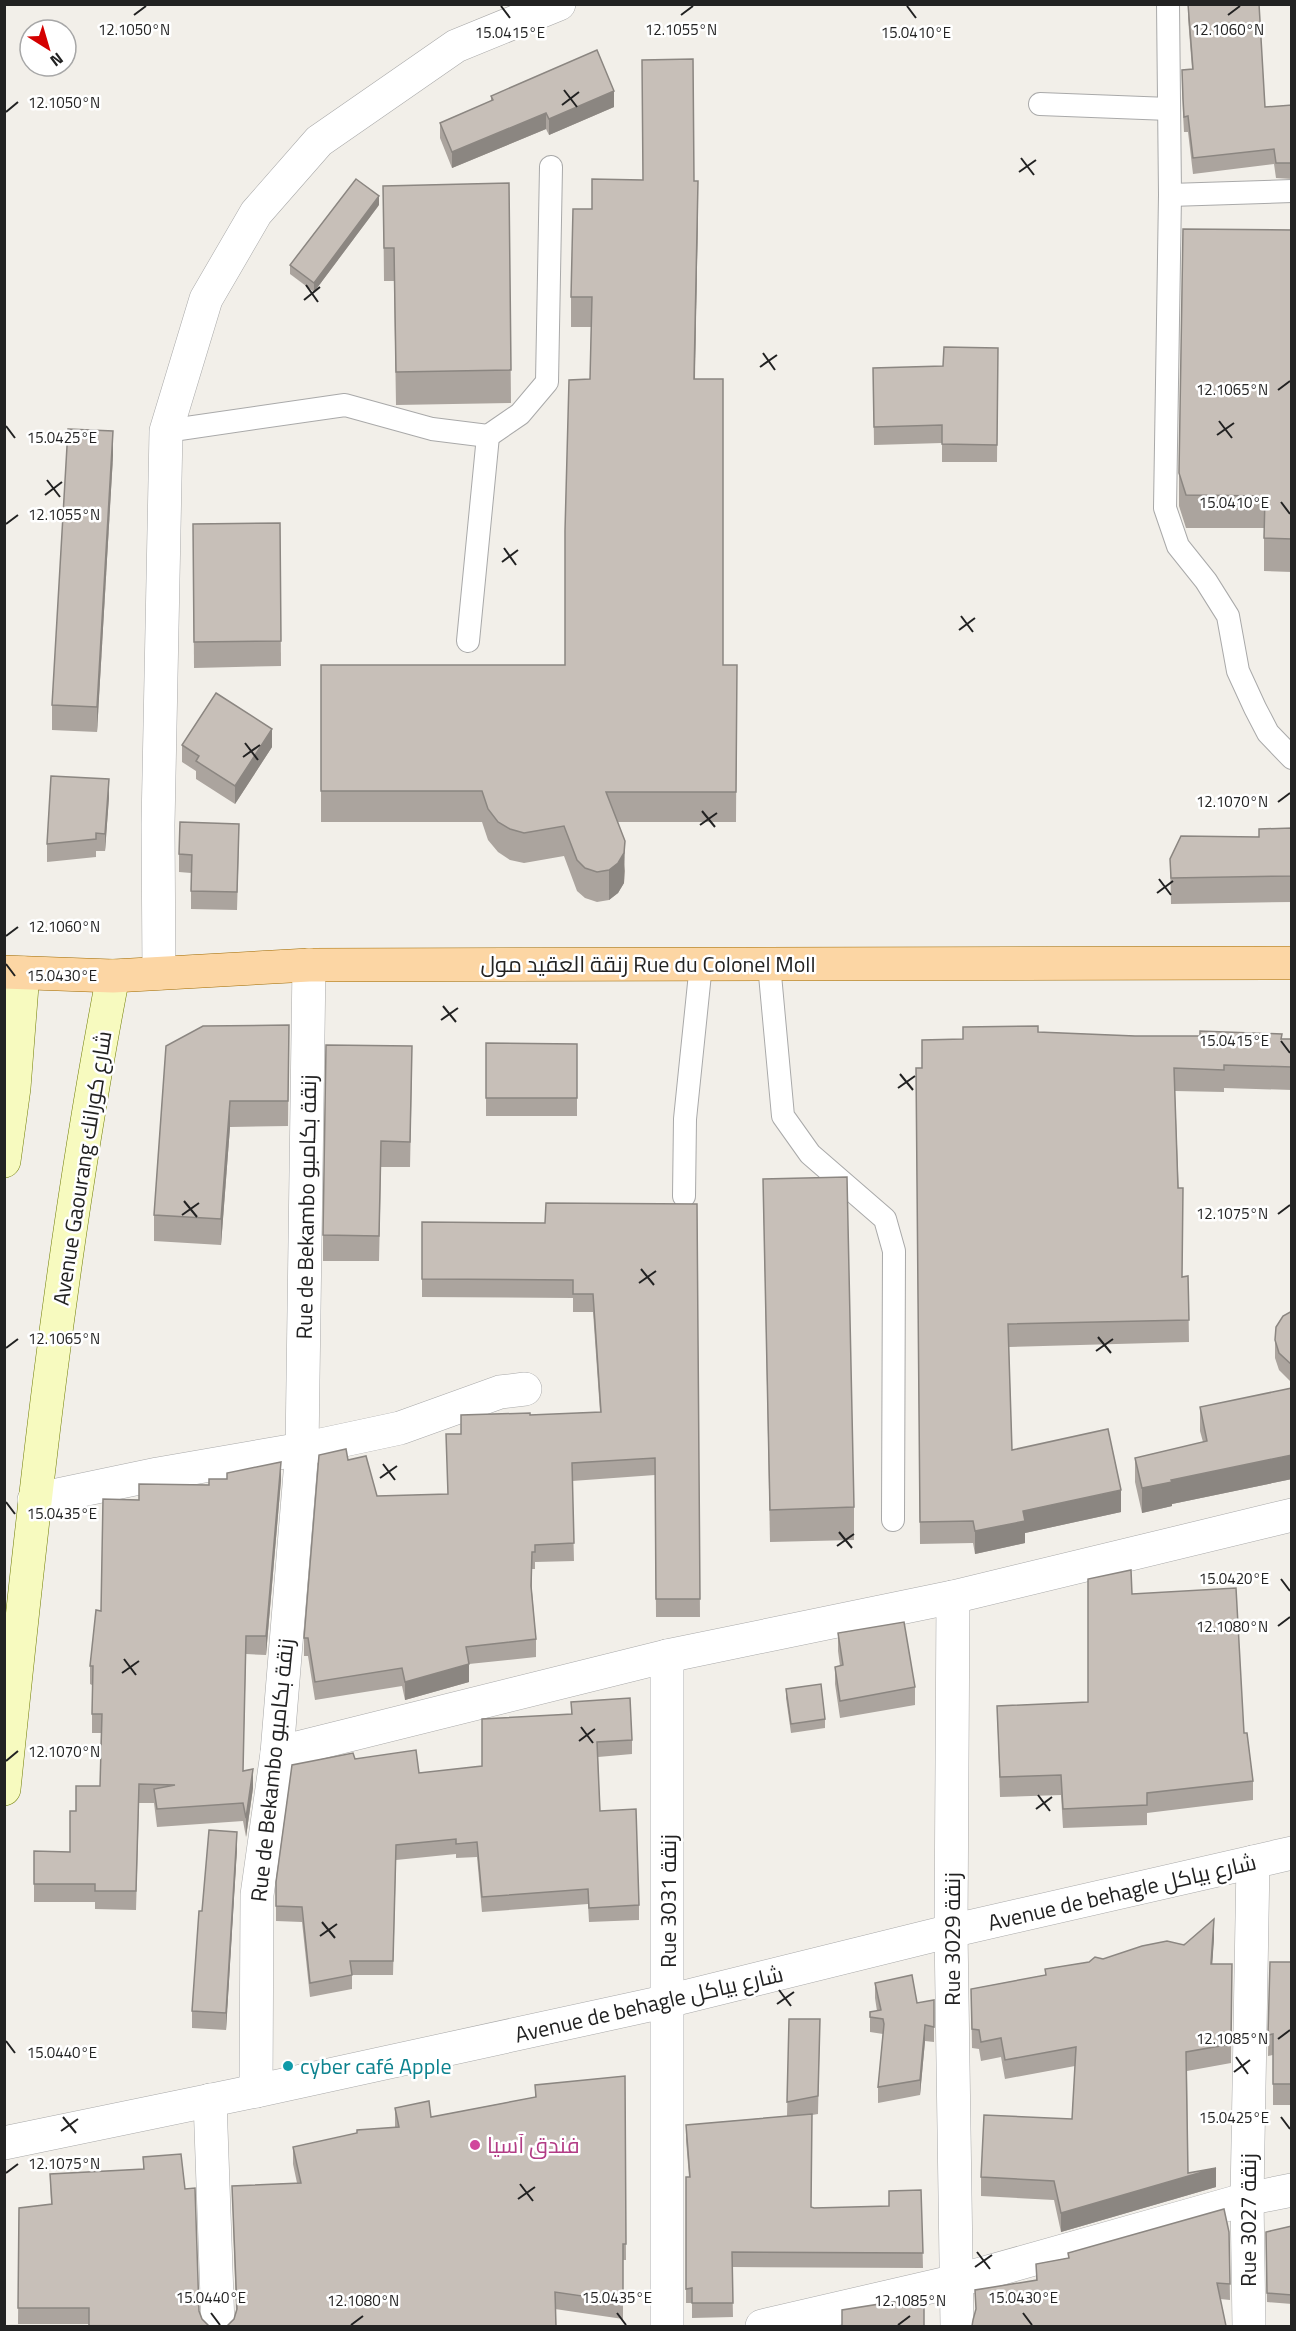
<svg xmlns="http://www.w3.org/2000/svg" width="1296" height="2331" font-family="'Titillium Web',Cairo,sans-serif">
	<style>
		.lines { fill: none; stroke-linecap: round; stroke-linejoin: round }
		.lane-casing { stroke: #a9a9a9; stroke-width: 24 }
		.street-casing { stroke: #a9a9a9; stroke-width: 34 }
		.secondary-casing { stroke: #707d05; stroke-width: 34 }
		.primary-casing { stroke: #a06b00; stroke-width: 34 }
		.lane { stroke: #fff; stroke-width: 22 }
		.street { stroke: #fff; stroke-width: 33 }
		.secondary { stroke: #f7fabf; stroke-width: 33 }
		.primary { stroke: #fcd6a4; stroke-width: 33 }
		.wall { fill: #aba49e }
		.shaded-wall { fill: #8b8681 }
		.building { fill: #c7bfb8; stroke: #8b8681; stroke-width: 1.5 }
		.ticks { fill: none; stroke: #222; stroke-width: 2 }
		.culture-dot { fill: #0f9aa8; stroke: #fff; stroke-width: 2 }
		.hotel-dot { fill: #d1479c; stroke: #fff; stroke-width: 2 }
		.labels { text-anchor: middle; stroke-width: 5; stroke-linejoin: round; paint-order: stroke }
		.street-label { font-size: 22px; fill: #222; stroke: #fff }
		.culture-label { font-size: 22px; fill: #0d838f; stroke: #fff; text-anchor: start }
		.hotel-label { font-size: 22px; fill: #b23c85; stroke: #fff; text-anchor: start }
		.ticks-label { font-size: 15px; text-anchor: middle; fill: #222; stroke: #fff; stroke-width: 5; stroke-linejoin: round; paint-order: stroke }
	</style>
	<rect width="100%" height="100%" fill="#f2efe9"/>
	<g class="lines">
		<!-- lane casing -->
		<g class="lane-casing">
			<g id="lane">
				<polyline points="1168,4 1170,195 1165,508 1178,546 1206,581 1228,616 1238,671 1255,708 1268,733 1292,758"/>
				<polyline points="1040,104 1169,109"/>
				<polyline points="1170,195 1292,191"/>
				<polyline points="166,431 345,405 432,429 488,436 520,414 547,382 551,167"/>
				<polyline points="468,641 488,436"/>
				<polyline points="769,964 783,1116 810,1154 885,1219 894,1251 893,1520"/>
				<polyline points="684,1196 685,1119 701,964"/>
			</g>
		</g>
		<!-- street casing -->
		<g class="street-casing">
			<g id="street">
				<polyline points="159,973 158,825 166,431 206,299 256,213 319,141 456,46 559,4"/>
				<polyline points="34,1500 158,1474 302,1449 400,1428 500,1392 525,1389"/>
				<polyline points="953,1597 951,1931 957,2326"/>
				<polyline points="277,1753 667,1656 953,1597 1292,1515"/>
				<polyline points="256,2091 257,1895 277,1753 302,1449 309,965"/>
				<polyline points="210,2100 218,2326"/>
				<polyline points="4,2143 256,2091 668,2001 951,1931 1292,1853"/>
				<polyline points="667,2326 667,1656"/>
				<polyline points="762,2326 956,2281 1247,2199 1292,2190"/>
				<polyline points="1249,2326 1247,2199 1253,1862"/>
			</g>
		</g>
		<!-- secondary casing -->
		<g class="secondary-casing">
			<g id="secondary">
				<polyline points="4,1161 14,1088 23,973"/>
				<path d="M4,1789C32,1517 61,1245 113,976"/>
			</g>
		</g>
		<!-- primary casing -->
		<g class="primary-casing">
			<polyline id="primary" points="4,972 113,976 309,965 1292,963"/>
		</g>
		<!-- lane -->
		<use href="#lane" class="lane"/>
		<!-- street -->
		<use href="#street" class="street"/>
		<!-- secondary -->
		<use href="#secondary" class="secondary"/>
		<!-- primary -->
		<use href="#primary" class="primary"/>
	</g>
	<!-- wall -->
	<g class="wall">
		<polygon points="1188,4 1265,107 1292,105 1292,179 1276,178 1274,164 1193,174 1188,132 1184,132 1183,114 1182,70 1192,69 1188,18"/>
		<polygon points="491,96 614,107 549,135 546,129 452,168 440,138 440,123 491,101"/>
		<polygon points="694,181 698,211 695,379 723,665 737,665 736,822 618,822 625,871 624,883 618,893 609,900 597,902 585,898 577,891 564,856 524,863 510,860 498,852 488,840 482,822 321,822 321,665 565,665 590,379 591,327 571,327 571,297 592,209"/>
		<polygon points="509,183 511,403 396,405 394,281 384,281 383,186"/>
		<polygon points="379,205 314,292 290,274 290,265"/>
		<polygon points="1292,230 1292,572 1264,571 1264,528 1186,528 1179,506 1179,473"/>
		<polygon points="998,348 997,462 942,462 942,443 874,445 873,368 943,366"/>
		<polygon points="113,456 97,732 52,730 52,705"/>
		<polygon points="280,523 281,666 194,668 193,524"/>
		<polygon points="182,745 272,747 235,804 196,779 196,771 182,762"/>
		<polygon points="109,797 105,851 96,851 96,857 47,862 47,844"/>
		<polygon points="1292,828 1292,902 1171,904 1170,859"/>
		<polygon points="239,841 237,910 191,909 191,873 179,872 179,854"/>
		<polygon points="289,1025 288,1126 230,1127 221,1245 154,1241 154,1215 166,1046"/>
		<polygon points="1038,1032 1135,1036 1292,1039 1292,1090 1224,1088 1224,1092 1175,1091 1182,1277 1188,1276 1189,1342 1009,1347 1012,1450 1121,1512 1025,1533 1025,1543 975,1554 973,1543 920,1544 916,1068 922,1068 963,1039"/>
		<polygon points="486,1043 577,1044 577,1116 486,1116"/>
		<polygon points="412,1071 410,1167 381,1167 379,1261 323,1261 323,1235"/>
		<polygon points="763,1179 854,1507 854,1540 770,1542"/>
		<polygon points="697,1204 700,1617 656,1617 655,1475 572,1481 574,1561 535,1562 535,1569 532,1569 532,1592 536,1639 536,1657 469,1664 469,1682 405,1700 402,1686 315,1700 308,1656 304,1656 304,1638 348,1460 377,1496 448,1494 446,1434 461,1434 530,1415 600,1412 593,1312 573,1312 573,1298 422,1297 422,1222 545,1223"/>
		<polygon points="1292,1311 1292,1383 1279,1370 1275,1358 1275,1340"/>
		<polygon points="1292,1388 1292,1479 1172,1504 1172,1506 1142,1513 1135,1482 1135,1458 1203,1442 1200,1431 1200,1407"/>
		<polygon points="281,1480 266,1655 246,1654 243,1771 253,1788 246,1837 243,1821 157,1827 154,1803 139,1803 136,1910 95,1909 95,1902 34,1902 34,1851 70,1852 76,1811 100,1786 101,1733 92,1733 92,1685 90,1684 90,1666 101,1611 139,1500 209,1485"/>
		<polygon points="1132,1594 1244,1733 1253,1781 1253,1800 1147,1813 1147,1825 1063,1828 1061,1795 1000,1797 997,1706 1088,1702"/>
		<polygon points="838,1633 915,1687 915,1705 840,1718 835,1684 835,1667 840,1666 838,1651"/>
		<polygon points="786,1689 825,1719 825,1728 791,1733 786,1698"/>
		<polygon points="571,1702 632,1740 632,1754 598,1757 600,1811 639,1905 639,1920 589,1922 588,1904 482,1912 477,1857 456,1858 456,1854 396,1860 393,1975 352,1975 352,1989 310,1997 302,1922 276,1921 276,1882 355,1759 419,1773 482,1766 571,1714"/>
		<polygon points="237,1849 226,2030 192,2028 192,2011 202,1911"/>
		<polygon points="1214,1938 1212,1964 1232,1964 1231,2063 1187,2071 1188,2173 1216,2187 1061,2232 1054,2200 981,2196 981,2177 1072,2119 1075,2066 1005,2079 1001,2057 981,2061 979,2049 972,2048 971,1989 1045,1975 1045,1969 1089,1962"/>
		<polygon points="1270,1962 1292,1962 1292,2105 1273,2105 1273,2055 1268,2056"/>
		<polygon points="875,1983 917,2003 934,2000 934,2042 925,2041 920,2095 878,2103 878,2087 883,2034 870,2032 870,2012 877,2011 875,1998"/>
		<polygon points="789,2019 820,2019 818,2114 812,2115 811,2207 814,2208 889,2206 921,2190 923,2268 732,2267 733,2317 692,2318 692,2303 686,2303 686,2177 689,2177 686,2140 686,2125 787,2116"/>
		<polygon points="625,2076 626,2260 623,2260 623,2319 555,2309 227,2326 234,2319 236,2311 232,2186 297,2183 293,2164 293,2147 395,2127 395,2108 431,2117 535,2097 535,2085"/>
		<polygon points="143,2157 185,2189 199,2311 202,2319 209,2326 211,2326 89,2326 89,2324 18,2324 19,2208 51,2204 50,2174 143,2169"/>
		<polygon points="1292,2226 1292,2304 1267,2302 1266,2232"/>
		<polygon points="1229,2232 1230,2300 1036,2280 1036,2264 1068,2258 1068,2253"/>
	</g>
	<!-- shaded-wall -->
	<g class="shaded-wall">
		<polygon points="614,91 614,107 549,135 549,119"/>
		<polygon points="546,113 546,129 452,168 452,152"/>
		<polygon points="698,181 698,211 694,409 694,379"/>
		<polygon points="379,196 379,205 314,292 314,283"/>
		<polygon points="113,431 113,456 97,732 97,707"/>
		<polygon points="272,729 272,747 235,804 235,786"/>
		<polygon points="109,779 109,797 105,851 105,834"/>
		<polygon points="625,841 624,883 618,893 609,900 609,870"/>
		<polygon points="230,1101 230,1127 221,1245 221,1219"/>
		<polygon points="1292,1455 1292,1479 1172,1504 1172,1506 1142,1513 1142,1488 1171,1480"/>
		<polygon points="281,1462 281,1480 266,1655 266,1636"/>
		<polygon points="1121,1490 1121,1512 1025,1533 1025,1543 975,1554 975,1531 1023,1511"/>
		<polygon points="469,1664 469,1682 405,1700 405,1682"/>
		<polygon points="253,1769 253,1788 246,1837 246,1818"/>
		<polygon points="237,1832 237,1849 226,2030 226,2013"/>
		<polygon points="1214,1919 1214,1938 1211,1983 1211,1964"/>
		<polygon points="925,2025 925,2041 920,2095 920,2080"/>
		<polygon points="1216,2168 1216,2187 1061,2232 1061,2213"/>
	</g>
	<!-- building -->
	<g class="building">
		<polygon points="1188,4 1259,4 1265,107 1292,105 1292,163 1276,163 1274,149 1193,158 1188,116 1184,117 1183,99 1182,70 1193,69"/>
		<polygon points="597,50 614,91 549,119 546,113 452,152 440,123 493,100 491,96"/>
		<polygon points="693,59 694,181 698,181 694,379 723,379 723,665 737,665 736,792 606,792 625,841 624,853 618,863 609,870 597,872 585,868 577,860 564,826 524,833 510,829 498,822 488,809 482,791 321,791 321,665 565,665 565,531 569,380 590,379 592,297 571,297 573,209 592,209 592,179 643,180 642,60"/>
		<polygon points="356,179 379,196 314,283 290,265"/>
		<polygon points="509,183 511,370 396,372 394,248 384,248 383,186"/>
		<polygon points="1183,229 1292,230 1292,539 1264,538 1265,496 1186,495 1179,473"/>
		<polygon points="944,347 998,348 997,445 942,444 942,425 874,427 873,368 943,366"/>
		<polygon points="68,429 113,431 97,707 52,705"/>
		<polygon points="280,523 281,641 194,642 193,524"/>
		<polygon points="216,693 272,729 235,786 196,761 199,756 182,745"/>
		<polygon points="51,776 109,779 105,834 96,833 96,839 47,844"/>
		<polygon points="180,822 239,824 237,892 191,891 192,855 179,854"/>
		<polygon points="1292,828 1292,876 1171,878 1170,859 1181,836 1259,837 1259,829"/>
		<polygon points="289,1025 288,1101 230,1101 221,1219 154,1215 166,1046 203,1026"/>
		<polygon points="1038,1026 1038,1032 1135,1036 1200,1036 1200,1031 1282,1034 1281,1039 1292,1039 1292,1067 1224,1065 1224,1070 1174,1068 1178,1188 1183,1188 1182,1277 1188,1276 1189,1320 1008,1324 1012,1450 1108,1429 1121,1490 1023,1511 1025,1521 975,1531 973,1521 920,1522 916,1068 922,1068 922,1040 963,1039 963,1027"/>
		<polygon points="486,1043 577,1044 577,1098 486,1098"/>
		<polygon points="326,1045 412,1046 410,1142 381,1141 379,1236 323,1235"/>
		<polygon points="847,1177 854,1507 770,1510 763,1179"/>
		<polygon points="546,1203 697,1204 700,1599 656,1599 655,1458 572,1463 574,1543 535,1545 535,1552 532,1552 531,1586 536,1639 466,1647 469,1664 405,1682 402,1668 315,1682 308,1638 304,1638 319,1455 346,1449 348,1460 366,1456 377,1496 448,1494 446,1434 461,1434 461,1415 530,1413 530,1415 601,1412 593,1294 573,1294 573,1280 422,1279 422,1222 545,1223"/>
		<polygon points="1292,1311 1292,1365 1279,1353 1275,1340 1276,1327 1283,1316"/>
		<polygon points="1292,1388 1292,1455 1171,1480 1172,1482 1142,1488 1135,1458 1207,1441 1200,1407"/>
		<polygon points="281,1462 266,1636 246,1636 243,1771 253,1769 246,1818 243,1803 157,1809 154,1789 175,1785 139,1784 136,1891 95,1891 95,1884 34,1884 34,1851 70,1852 70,1811 76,1811 76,1786 100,1786 102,1714 92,1714 93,1666 90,1666 96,1610 101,1611 103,1499 139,1500 139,1484 209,1485 209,1479 227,1479 227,1473"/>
		<polygon points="1131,1570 1132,1594 1236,1588 1244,1733 1247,1733 1253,1781 1147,1793 1147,1805 1063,1809 1061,1775 1000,1777 997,1706 1088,1702 1088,1579"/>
		<polygon points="904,1622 915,1687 840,1701 835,1667 843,1665 838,1633"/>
		<polygon points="821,1684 825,1719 791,1724 786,1689"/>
		<polygon points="630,1698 632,1740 597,1742 600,1811 636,1809 639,1905 589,1908 588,1889 482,1897 477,1842 456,1844 456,1839 396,1845 393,1961 350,1961 352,1975 310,1983 302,1907 276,1906 276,1882 292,1765 353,1753 355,1759 416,1750 419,1773 482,1766 482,1719 572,1714 571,1702"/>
		<polygon points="209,1830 237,1832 226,2013 192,2011 199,1911 202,1911"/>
		<polygon points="1214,1919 1211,1964 1232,1964 1231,2044 1186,2052 1188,2173 1216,2168 1061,2213 1054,2181 981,2177 984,2115 1072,2119 1076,2047 1005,2060 1001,2038 981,2042 979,2030 972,2029 971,1989 1046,1975 1045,1969 1089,1962 1095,1957 1103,1959 1142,1946 1167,1941 1184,1945"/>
		<polygon points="1270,1962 1292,1962 1292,2084 1273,2084 1273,2034 1268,2035"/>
		<polygon points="912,1975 917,2003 934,2000 934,2027 925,2025 920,2080 878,2087 884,2024 883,2019 870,2017 870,2012 881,2010 875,1983"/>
		<polygon points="789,2019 820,2019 818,2096 787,2102"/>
		<polygon points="625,2076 626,2244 623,2244 623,2302 555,2292 556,2326 225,2326 227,2326 234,2319 237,2309 232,2186 301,2183 293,2147 357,2133 357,2130 399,2127 395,2108 429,2101 431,2117 536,2097 535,2085"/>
		<polygon points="812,2114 811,2207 814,2208 889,2206 889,2191 921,2190 923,2253 732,2252 733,2303 692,2303 692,2288 686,2289 686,2177 690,2177 686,2125"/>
		<polygon points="181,2154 185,2189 195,2188 199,2311 202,2319 209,2326 211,2326 89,2326 89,2308 18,2308 19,2208 52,2204 50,2174 144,2169 143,2157"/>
		<polygon points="1224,2209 1229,2232 1230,2284 1217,2283 1226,2326 972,2326 973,2320 976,2309 975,2290 1037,2280 1036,2264 1069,2258 1068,2253"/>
		<polygon points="1292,2226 1292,2295 1267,2293 1266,2232"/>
		<polygon points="924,2297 924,2326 842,2326 842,2310"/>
	</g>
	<!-- ticks -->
	<path class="ticks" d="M501,6L510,18M907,6L916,18M134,15L146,6M681,15L693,6M1228,15L1240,6M564,90L577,107M562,105L579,92M6,112L18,102M1021,158L1034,175M1019,172L1036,160M306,285L318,302M304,300L320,287M763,353L775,370M760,367L777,355M1278,390L1290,381M1219,421L1232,438M6,426L15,438M1217,435L1234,423M47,480L60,497M45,495L62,482M1281,502L1290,514M6,524L18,515M504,548L516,565M502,562L518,550M961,616L973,632M959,630L975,618M245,743L258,760M243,757L260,745M1278,802L1290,793M702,811L715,827M700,825L717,813M1159,879L1171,895M1157,893L1173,881M6,936L18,927M6,964L15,976M443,1006L456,1022M441,1020L458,1008M1281,1041L1290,1053M900,1074L913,1090M898,1088L915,1076M184,1201L197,1217M1278,1214L1290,1205M182,1215L199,1203M641,1269L654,1285M639,1283L656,1271M1098,1337L1111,1353M6,1348L18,1339M1096,1351L1113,1339M383,1464L395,1480M380,1478L397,1466M6,1502L15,1514M839,1532L852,1548M837,1546L854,1534M1281,1579L1290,1591M1278,1626L1290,1617M124,1659L136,1675M122,1673L139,1661M581,1727L593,1743M579,1741L595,1729M6,1761L18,1751M1038,1795L1050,1811M1036,1809L1052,1797M322,1922L335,1938M320,1936L337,1924M779,1990L791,2006M777,2004L794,1992M1278,2039L1290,2030M6,2041L15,2053M1236,2057L1248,2074M1234,2072L1250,2060M63,2117L76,2133M1281,2117L1290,2129M61,2131L78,2119M6,2173L18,2164M520,2184L533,2201M518,2199L535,2187M977,2252L990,2269M975,2267L992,2255M211,2313L220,2325M617,2313L626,2325M1023,2313L1032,2325M351,2325L363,2316M898,2325L910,2316"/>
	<!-- markers -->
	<circle class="culture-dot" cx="288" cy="2066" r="6"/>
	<circle class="hotel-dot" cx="475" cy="2145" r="6"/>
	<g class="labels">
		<!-- street labels -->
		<g class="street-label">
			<text x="648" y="972">زنقة العقيد مول Rue du Colonel Moll</text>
			<text transform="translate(82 1168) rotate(-81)" y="8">Avenue Gaourang شارع كورانك</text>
			<text transform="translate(306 1207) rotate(-89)" y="8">Rue de Bekambo زنقة بكامبو</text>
			<text transform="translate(272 1770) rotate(-84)" y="8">Rue de Bekambo زنقة بكامبو</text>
			<text transform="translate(1122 1892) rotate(-13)" y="8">Avenue de behagle شارع بياكل</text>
			<text transform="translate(668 1901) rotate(-90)" y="8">Rue 3031 زنقة</text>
			<text transform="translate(952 1939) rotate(-90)" y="8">Rue 3029 زنقة</text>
			<text transform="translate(649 2004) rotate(-13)" y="8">Avenue de behagle شارع بياكل</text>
			<text transform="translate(1248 2220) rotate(-90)" y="8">Rue 3027 زنقة</text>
		</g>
		<!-- culture labels -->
		<g class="culture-label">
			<text x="300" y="2074">cyber café Apple</text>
		</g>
		<!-- hotel labels -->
		<g class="hotel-label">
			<text x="487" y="2153">فندق آسيا</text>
		</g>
	</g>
	<g class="ticks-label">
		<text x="134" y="35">12.1050°N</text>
		<text x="681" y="35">12.1055°N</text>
		<text x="1228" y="35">12.1060°N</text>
		<text x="916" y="38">15.0410°E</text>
		<text x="510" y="38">15.0415°E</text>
		<text x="64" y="108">12.1050°N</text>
		<text x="1232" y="395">12.1065°N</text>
		<text x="62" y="443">15.0425°E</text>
		<text x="1234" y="508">15.0410°E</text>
		<text x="64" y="520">12.1055°N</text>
		<text x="1232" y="807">12.1070°N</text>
		<text x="64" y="932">12.1060°N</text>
		<text x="62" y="981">15.0430°E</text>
		<text x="1234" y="1046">15.0415°E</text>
		<text x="1232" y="1219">12.1075°N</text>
		<text x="64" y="1344">12.1065°N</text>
		<text x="62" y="1519">15.0435°E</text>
		<text x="1234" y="1584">15.0420°E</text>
		<text x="1232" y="1632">12.1080°N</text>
		<text x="64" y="1757">12.1070°N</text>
		<text x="1232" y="2044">12.1085°N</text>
		<text x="62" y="2058">15.0440°E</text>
		<text x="1234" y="2123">15.0425°E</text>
		<text x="64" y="2169">12.1075°N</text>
		<text x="211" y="2303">15.0440°E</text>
		<text x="617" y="2303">15.0435°E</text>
		<text x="1023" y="2303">15.0430°E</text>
		<text x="363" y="2306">12.1080°N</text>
		<text x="910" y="2306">12.1085°N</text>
	</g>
	<!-- border -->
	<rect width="1296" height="2331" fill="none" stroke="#222222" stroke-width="12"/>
	<!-- north arrow -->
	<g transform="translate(48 48) rotate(143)"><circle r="28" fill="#ffffff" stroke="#a7a7a7" stroke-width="1.5"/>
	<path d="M0-4.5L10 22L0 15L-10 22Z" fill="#d40000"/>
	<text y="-9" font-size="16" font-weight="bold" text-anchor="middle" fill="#222222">N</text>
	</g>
</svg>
